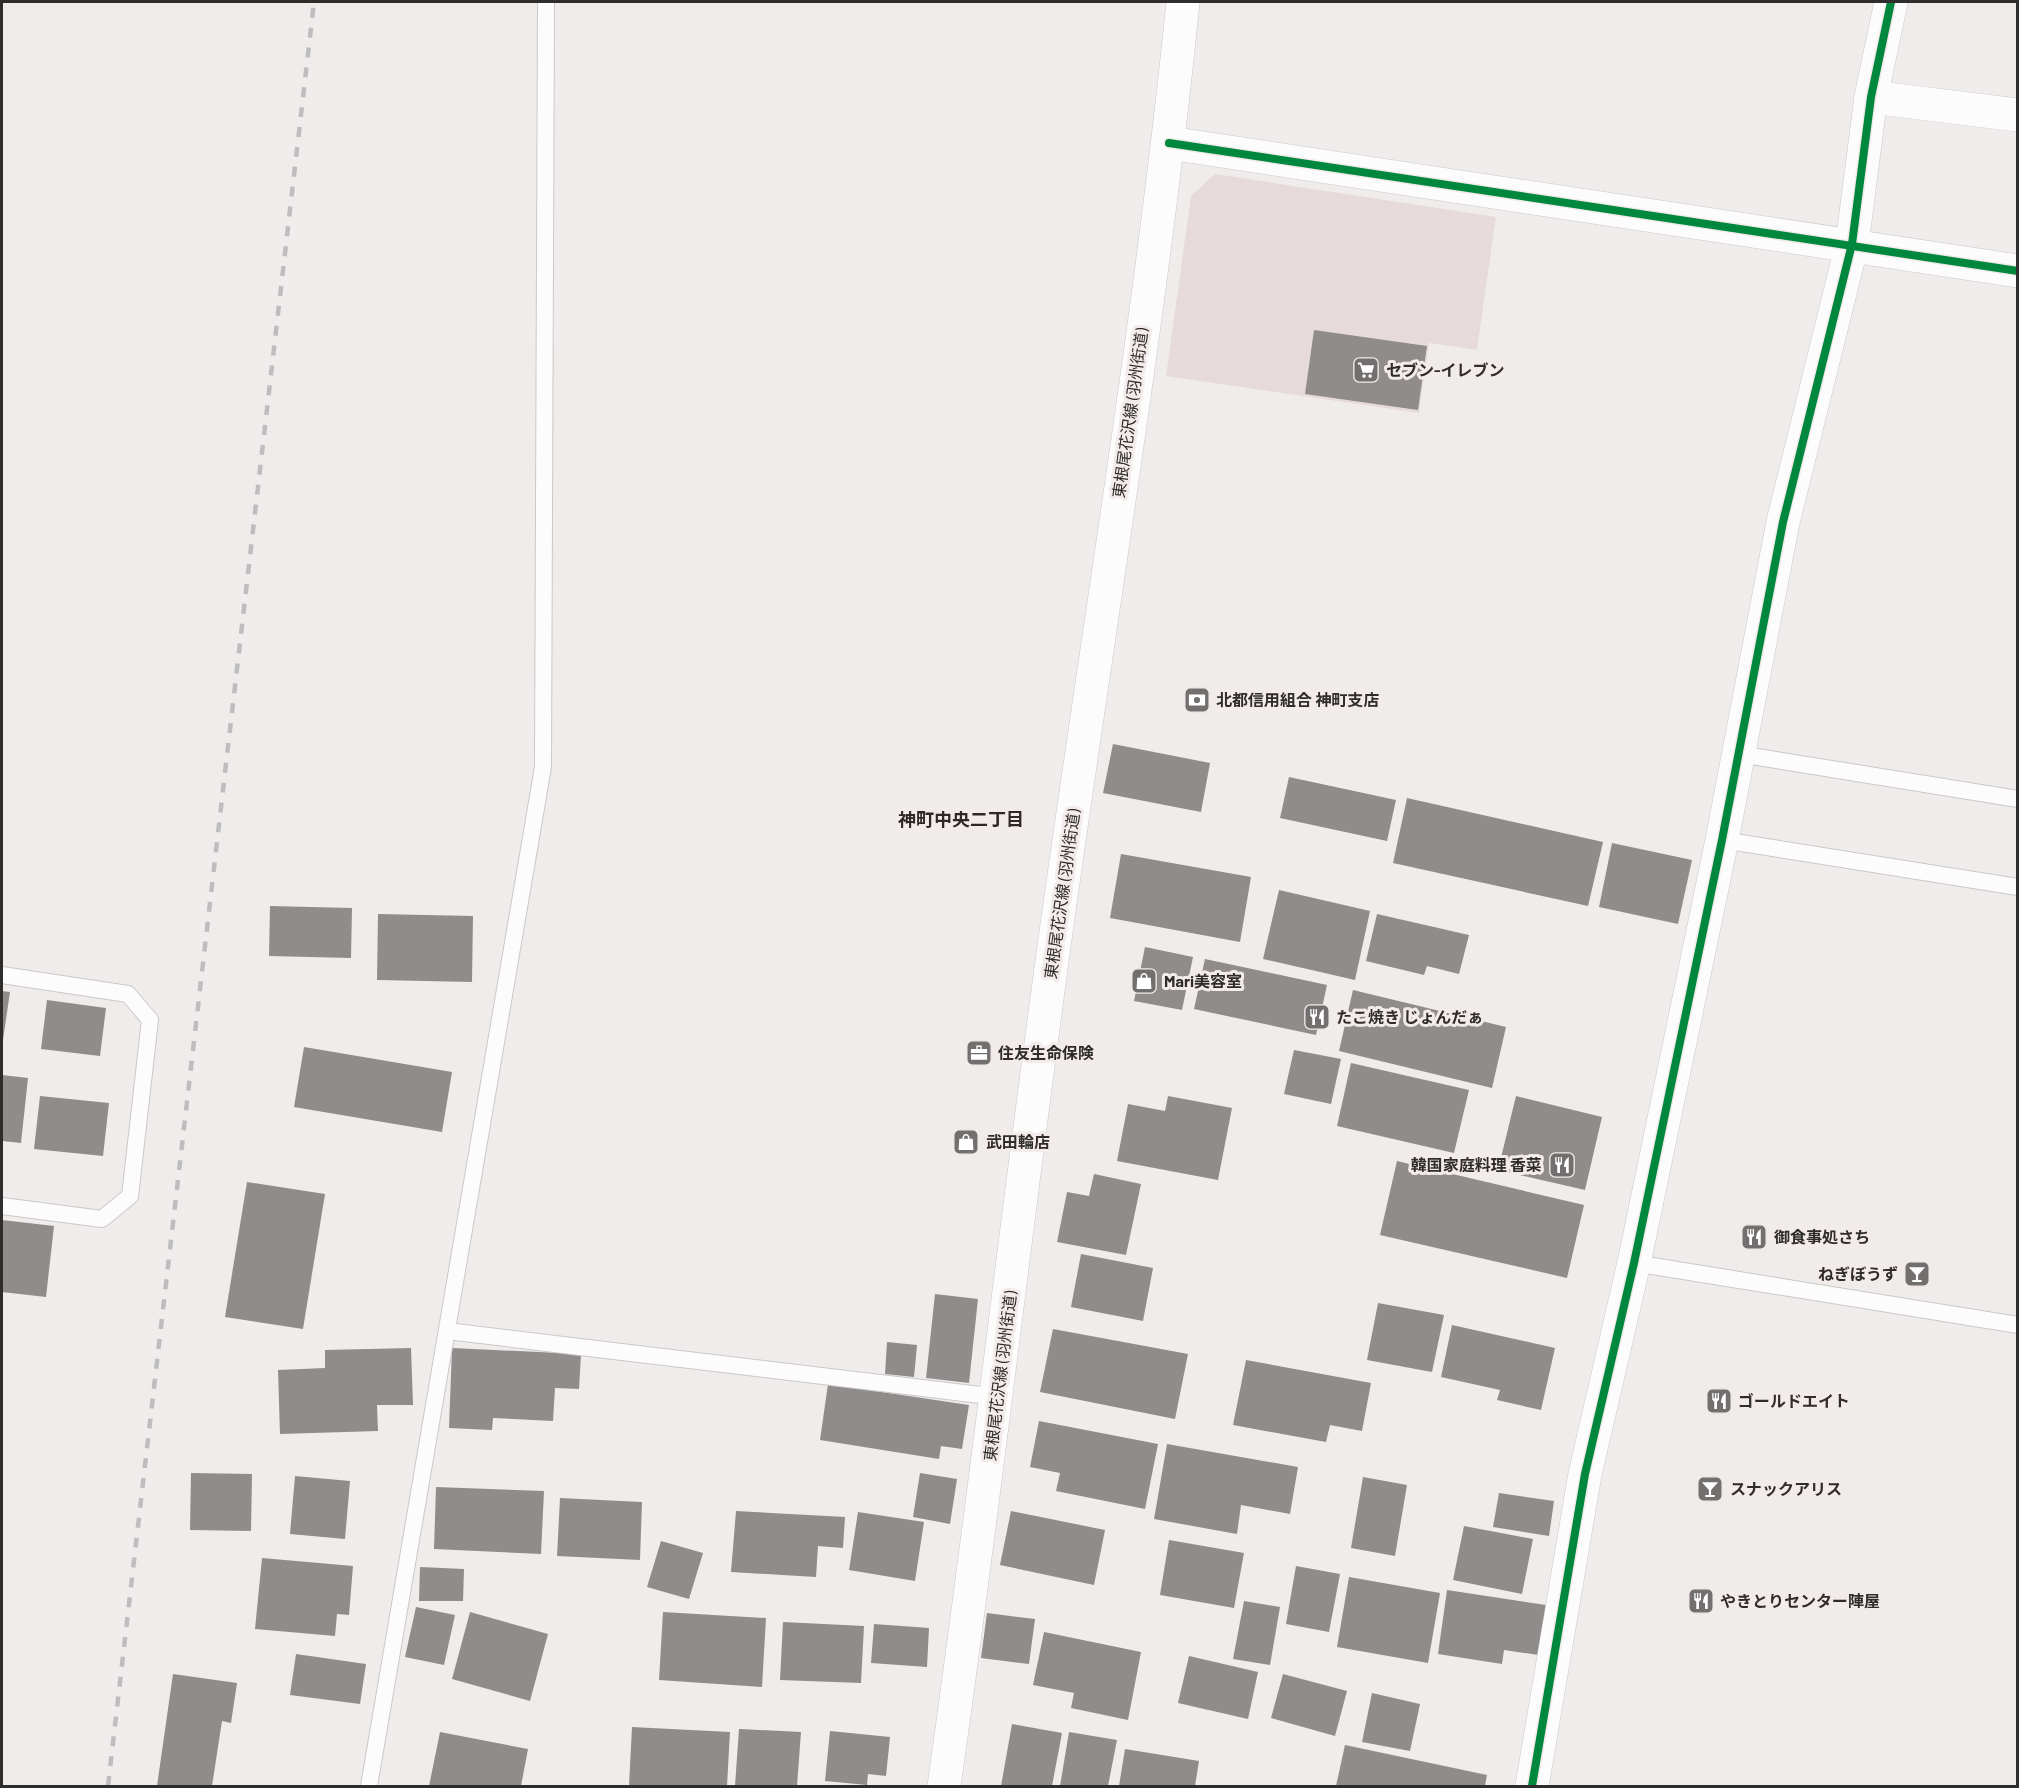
<svg xmlns="http://www.w3.org/2000/svg" width="2019" height="1788" font-family="Barlow,'Noto Sans JP',sans-serif">
	<style>
		.built { fill: #e6dbda }
		.building { fill: #8f8c8b }
		.lines { fill: none; stroke-linecap: round; stroke-linejoin: round }
		.service-casing { stroke: #cbc8c7; stroke-width: 18 }
		.minor-casing { stroke: #cbc8c7; stroke-width: 34 }
		.secondary-casing { stroke: #cbc8c7; stroke-width: 34 }
		.service { stroke: #fdfcfc; stroke-width: 16 }
		.minor { stroke: #fdfcfc; stroke-width: 33 }
		.secondary { stroke: #fdfcfc; stroke-width: 33 }
		.rail { stroke: #bebdbd; stroke-width: 4.5; stroke-dasharray: 10 10; stroke-linecap: butt }
		.cycleway-casing { stroke: #f3ebea; stroke-width: 11 }
		.cycleway { stroke: #00873e; stroke-width: 8 }
		.labels { text-anchor: middle; stroke-width: 6; stroke-linejoin: round; paint-order: stroke }
		.poi-label { font-size: 16px; font-weight: bold; fill: #2f2c2c; stroke: #f3ebea; text-anchor: start }
		.street-label { font-size: 16px; fill: #2f2c2c; stroke: #f3ebea }
		.neighbourhood-label { font-size: 18px; font-weight: bold; fill: #2e2928; stroke: #f3ebea }
	</style>
	<rect width="100%" height="100%" fill="#f1ecec"/>
	<!-- built -->
	<polygon class="built" points="1215,174 1496,217 1477,350 1429,343 1419,413 1166,376 1191,196"/>
	<!-- building -->
	<g class="building">
		<polygon points="1314,330 1427,346 1418,410 1305,394"/>
		<polygon points="1113,744 1210,763 1201,812 1103,793"/>
		<polygon points="1289,777 1396,800 1387,841 1280,818"/>
		<polygon points="1407,798 1603,842 1588,906 1393,863"/>
		<polygon points="1612,843 1692,860 1678,924 1599,907"/>
		<polygon points="1121,854 1251,877 1240,942 1110,918"/>
		<polygon points="1279,890 1370,911 1355,980 1263,959"/>
		<polygon points="270,906 352,908 351,958 269,956"/>
		<polygon points="378,914 473,916 472,982 377,980"/>
		<polygon points="1377,914 1469,935 1459,974 1427,966 1424,975 1366,961"/>
		<polygon points="1145,947 1193,957 1182,1010 1134,1001"/>
		<polygon points="1205,959 1327,985 1316,1035 1194,1009"/>
		<polygon points="1353,990 1506,1027 1492,1088 1339,1051"/>
		<polygon points="2,991 10,992 3,1040 2,1039"/>
		<polygon points="47,1000 106,1008 100,1056 41,1049"/>
		<polygon points="304,1047 452,1072 442,1132 294,1107"/>
		<polygon points="1294,1050 1341,1059 1331,1104 1284,1094"/>
		<polygon points="1351,1063 1469,1090 1454,1153 1337,1126"/>
		<polygon points="2,1075 28,1078 21,1143 2,1141"/>
		<polygon points="40,1096 109,1103 103,1156 34,1149"/>
		<polygon points="1168,1096 1232,1108 1218,1180 1117,1161 1128,1104 1165,1111"/>
		<polygon points="1516,1096 1602,1117 1585,1190 1498,1170"/>
		<polygon points="1397,1161 1584,1205 1567,1278 1380,1235"/>
		<polygon points="1094,1174 1141,1184 1126,1255 1057,1242 1067,1192 1089,1196"/>
		<polygon points="247,1182 325,1194 303,1329 225,1317"/>
		<polygon points="2,1220 54,1226 46,1297 2,1292"/>
		<polygon points="1081,1254 1153,1268 1143,1321 1071,1307"/>
		<polygon points="935,1294 978,1299 969,1383 926,1378"/>
		<polygon points="1378,1303 1444,1315 1432,1372 1367,1360"/>
		<polygon points="1452,1325 1555,1348 1541,1410 1497,1400 1500,1390 1441,1377"/>
		<polygon points="1053,1329 1188,1354 1175,1419 1040,1392"/>
		<polygon points="887,1342 917,1345 914,1377 885,1374"/>
		<polygon points="411,1348 413,1405 377,1405 378,1431 280,1434 278,1370 325,1368 325,1350"/>
		<polygon points="452,1348 581,1354 579,1389 555,1388 553,1421 493,1418 492,1430 449,1428"/>
		<polygon points="1246,1360 1371,1383 1362,1431 1330,1425 1326,1442 1233,1425"/>
		<polygon points="828,1384 969,1405 962,1449 941,1446 939,1459 820,1440"/>
		<polygon points="1039,1421 1158,1444 1145,1509 1056,1491 1060,1473 1030,1467"/>
		<polygon points="1167,1444 1298,1467 1290,1514 1241,1505 1237,1534 1154,1519"/>
		<polygon points="191,1473 252,1474 251,1531 190,1530"/>
		<polygon points="920,1473 957,1479 950,1524 913,1517"/>
		<polygon points="295,1476 350,1481 345,1539 290,1534"/>
		<polygon points="1363,1477 1407,1485 1395,1556 1351,1548"/>
		<polygon points="436,1487 544,1491 541,1554 434,1549"/>
		<polygon points="1499,1493 1554,1501 1549,1536 1493,1527"/>
		<polygon points="560,1498 642,1502 640,1560 557,1556"/>
		<polygon points="736,1511 845,1517 843,1548 818,1546 816,1577 731,1572"/>
		<polygon points="1011,1511 1105,1530 1094,1585 1000,1565"/>
		<polygon points="858,1512 924,1522 915,1581 849,1570"/>
		<polygon points="1464,1526 1533,1539 1522,1594 1453,1580"/>
		<polygon points="1169,1540 1244,1553 1234,1608 1160,1595"/>
		<polygon points="661,1541 703,1553 689,1599 647,1587"/>
		<polygon points="262,1558 353,1566 349,1615 337,1614 335,1636 255,1629"/>
		<polygon points="1296,1566 1340,1574 1329,1632 1286,1624"/>
		<polygon points="420,1567 464,1569 463,1601 419,1601"/>
		<polygon points="1349,1577 1440,1593 1428,1663 1337,1647"/>
		<polygon points="1447,1590 1546,1605 1539,1655 1504,1650 1502,1664 1438,1654"/>
		<polygon points="1244,1601 1280,1607 1270,1665 1233,1659"/>
		<polygon points="416,1607 455,1615 444,1665 405,1657"/>
		<polygon points="470,1612 548,1634 530,1701 452,1679"/>
		<polygon points="663,1612 766,1618 762,1687 659,1680"/>
		<polygon points="987,1613 1035,1619 1029,1664 981,1658"/>
		<polygon points="783,1622 864,1626 861,1683 780,1680"/>
		<polygon points="874,1624 929,1628 927,1667 871,1663"/>
		<polygon points="1044,1632 1141,1652 1128,1720 1071,1708 1074,1693 1033,1685"/>
		<polygon points="296,1654 366,1664 360,1704 290,1695"/>
		<polygon points="1189,1656 1258,1672 1248,1719 1178,1703"/>
		<polygon points="173,1674 237,1683 231,1723 222,1721 212,1786 157,1786"/>
		<polygon points="1283,1674 1347,1691 1335,1736 1271,1718"/>
		<polygon points="1372,1693 1420,1704 1410,1751 1362,1742"/>
		<polygon points="1012,1724 1062,1733 1052,1786 1001,1786"/>
		<polygon points="632,1727 730,1732 727,1786 629,1786"/>
		<polygon points="739,1729 801,1732 797,1786 735,1786"/>
		<polygon points="830,1731 890,1737 886,1776 868,1774 867,1785 825,1781"/>
		<polygon points="440,1732 528,1749 521,1786 429,1786"/>
		<polygon points="1069,1732 1117,1740 1108,1786 1060,1786"/>
		<polygon points="1345,1745 1487,1775 1485,1786 1336,1786"/>
		<polygon points="1125,1749 1199,1761 1195,1786 1119,1786"/>
	</g>
	<g class="lines">
		<!-- service casing -->
		<g class="service-casing">
			<g id="service">
				<polyline points="1739,754 2018,799"/>
				<polyline points="1722,840 2018,887"/>
				<polyline points="2,975 128,994 150,1020 130,1196 102,1219 2,1206"/>
				<polyline points="1634,1263 2018,1325"/>
				<polyline points="447,1331 997,1397"/>
				<polyline points="369,1786 543,767 546,2"/>
			</g>
		</g>
		<!-- minor casing -->
		<g class="minor-casing">
			<g id="minor">
				<polyline points="1871,97 2018,115"/>
				<polyline points="1169,143 2018,271"/>
				<polyline points="1532,1786 1585,1474 1634,1263 1722,840 1783,522 1852,244 1871,97 1891,2"/>
			</g>
		</g>
		<!-- secondary casing -->
		<g class="secondary-casing">
			<path id="secondary" d="M944,1786C985,1500 1017,1212 1057,925C1100,617 1152,310 1183,2"/>
		</g>
		<!-- service -->
		<use href="#service" class="service"/>
		<!-- minor -->
		<use href="#minor" class="minor"/>
		<!-- secondary -->
		<use href="#secondary" class="secondary"/>
		<!-- rail -->
		<polyline class="rail" points="108,1786 314,2"/>
		<!-- cycleway casing -->
		<g class="cycleway-casing">
			<g id="cycleway">
				<polyline points="1169,143 2018,271"/>
				<polyline points="1532,1786 1585,1474 1634,1263 1722,840 1783,522 1852,244 1871,97 1891,2"/>
			</g>
		</g>
		<!-- cycleway -->
		<use href="#cycleway" class="cycleway"/>
	</g>
	<!-- icons -->
	<defs>
		<g id="supermarket-square" transform="scale(1.35)"><rect x="-9" y="-9" width="18" height="18" rx="4" fill="#736f6f" stroke="#f3ebea"/><path d="M-6-5.5h2.5l.6 2H6L4.5 2H-2.5L-4.4-4H-6ZM-1.5 3.2a1.3 1.3 0 1 0 .1 0ZM3 3.2a1.3 1.3 0 1 0 .1 0Z" fill="#fff"/></g>
		<g id="bank-square" transform="scale(1.35)"><rect x="-9" y="-9" width="18" height="18" rx="4" fill="#736f6f" stroke="#f3ebea"/><path d="M-6-4H6V4H-6ZM0-2.3a2.3 2.3 0 1 0 0 4.6a2.3 2.3 0 1 0 0-4.6Z" fill="#fff"/></g>
		<g id="shop-square" transform="scale(1.35)"><rect x="-9" y="-9" width="18" height="18" rx="4" fill="#736f6f" stroke="#f3ebea"/><path d="M-5-2.5h2.3a2.7 3.5 0 0 1 5.4 0H5L5.5 6h-11ZM-1.5-2.5h3a1.5 2.3 0 0 0-3 0Z" fill="#fff"/></g>
		<g id="restaurant-square" transform="scale(1.35)"><rect x="-9" y="-9" width="18" height="18" rx="4" fill="#736f6f" stroke="#f3ebea"/><path d="M-5-6h1v4h1v-4h1v4h1v-4h1v5L-1.5 .5V6h-2V.5L-5-1ZM5-6V6H3V1.5H1.5Q1.5-4 5-6Z" fill="#fff"/></g>
		<g id="office-square" transform="scale(1.35)"><rect x="-9" y="-9" width="18" height="18" rx="4" fill="#736f6f" stroke="#f3ebea"/><path d="M-6-3h4V-5.5h4V-3h4V5H-6ZM-1-4.5V-3h2v-1.5ZM-6 0V1H6V0Z" fill="#fff"/></g>
		<g id="bar-square" transform="scale(1.35)"><rect x="-9" y="-9" width="18" height="18" rx="4" fill="#736f6f" stroke="#f3ebea"/><path d="M-6-5H6L.8 .8V4.5H3.5V6h-7V4.5H-.8V.8Z" fill="#fff"/></g>
	</defs>
	<g fill-rule="evenodd">
		<use href="#supermarket-square" x="1366" y="370"/>
		<use href="#bank-square" x="1197" y="700"/>
		<use href="#shop-square" x="1144" y="981"/>
		<use href="#restaurant-square" x="1317" y="1017"/>
		<use href="#office-square" x="979" y="1053"/>
		<use href="#shop-square" x="966" y="1142"/>
		<use href="#restaurant-square" x="1562" y="1165"/>
		<use href="#restaurant-square" x="1754" y="1237"/>
		<use href="#bar-square" x="1917" y="1274"/>
		<use href="#restaurant-square" x="1719" y="1401"/>
		<use href="#bar-square" x="1710" y="1489"/>
		<use href="#restaurant-square" x="1701" y="1601"/>
	</g>
	<g class="labels">
		<!-- poi labels -->
		<g class="poi-label">
			<text x="1386" y="376">セブン-イレブン</text>
			<text x="1216" y="706">北都信用組合 神町支店</text>
			<text x="1164" y="987">Mari美容室</text>
			<text x="1336" y="1023">たこ焼き じょんだぁ</text>
			<text x="998" y="1059">住友生命保険</text>
			<text x="986" y="1148">武田輪店</text>
			<text x="1542" y="1171" text-anchor="end">韓国家庭料理 香菜</text>
			<text x="1774" y="1243">御食事処さち</text>
			<text x="1898" y="1280" text-anchor="end">ねぎぼうず</text>
			<text x="1738" y="1407">ゴールドエイト</text>
			<text x="1730" y="1495">スナックアリス</text>
			<text x="1720" y="1607">やきとりセンター陣屋</text>
		</g>
		<!-- street labels -->
		<g class="street-label">
			<text transform="translate(1130 413) rotate(-82)" y="6">東根尾花沢線 (羽州街道)</text>
			<text transform="translate(1062 894) rotate(-82)" y="6">東根尾花沢線 (羽州街道)</text>
			<text transform="translate(1000 1376) rotate(-83)" y="6">東根尾花沢線 (羽州街道)</text>
		</g>
		<!-- neighbourhood labels -->
		<g class="neighbourhood-label">
			<text x="961" y="826">神町中央二丁目</text>
		</g>
	</g>
	<!-- border -->
	<rect width="2019" height="1788" fill="none" stroke="#2f2c2c" stroke-width="6"/>
</svg>
